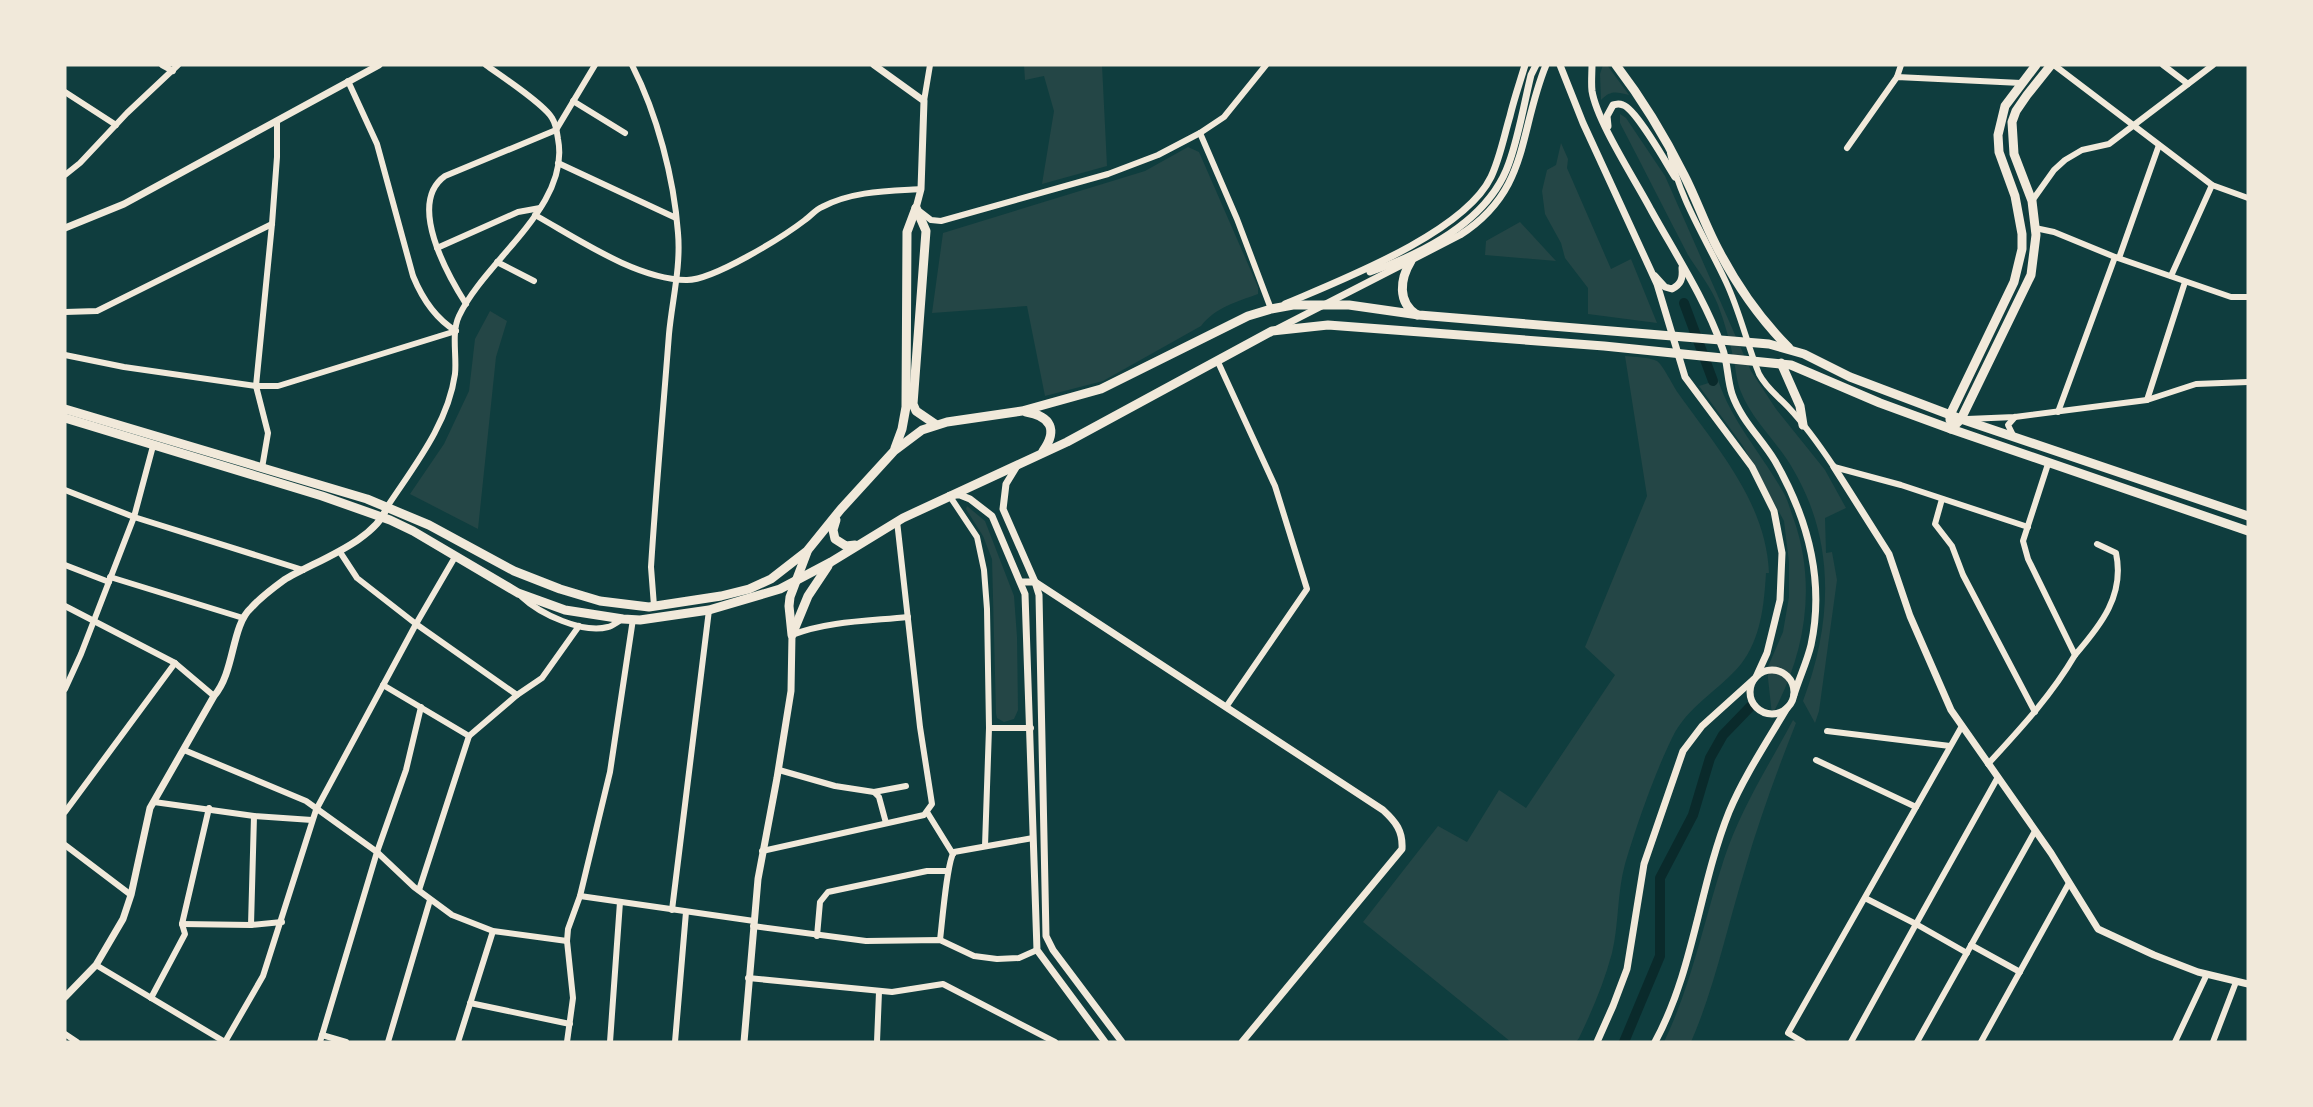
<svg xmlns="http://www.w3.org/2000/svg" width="2313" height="1107" font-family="Cabin,sans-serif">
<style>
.green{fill:#244646}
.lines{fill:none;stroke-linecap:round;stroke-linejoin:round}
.canal{stroke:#0a2a2b;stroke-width:10}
.minor{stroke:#f1e9da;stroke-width:6}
.tertiary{stroke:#f1e9da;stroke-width:7}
.primary{stroke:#f1e9da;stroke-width:9}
</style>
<rect width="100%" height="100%" fill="#0f3d3e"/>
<g class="green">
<path d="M1024 65H1102L1107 166 1042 184 1054 111 1044 76 1025 80Z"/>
<path d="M1603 65H1607L1629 95C1616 92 1611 90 1601 100L1600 74Z"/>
<path d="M1620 114 1626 118 1665 176 1751 371 1776 409 1825 470 1846 508 1825 518 1826 553 1832 552 1837 580 1819 711 1815 723 1803 701C1834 619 1836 533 1786 458 1771 436 1751 417 1741 392 1737 383 1736 371 1734 361 1730 342 1725 323 1718 305 1711 287 1698 271 1688 255 1665 211 1643 167 1620 123Z"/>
<path d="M1561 143 1568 159 1567 168 1611 269 1631 259 1657 323 1588 314V288L1565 258 1561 243 1545 214 1542 191 1547 170 1556 165Z"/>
<path d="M1188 147 1199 152 1258 287V294C1236 302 1216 307 1201 326L1103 381 1045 396 1027 306 932 313 943 233 1145 171Z"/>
<path d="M1520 222 1556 261 1485 255 1486 241Z"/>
<path d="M490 311 507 321 496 357 478 529 410 494 444 444 469 391 475 339Z"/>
<path d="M1625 356C1635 357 1649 357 1657 361 1663 365 1673 386 1678 393 1717 448 1766 502 1769 573H1766C1764 605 1761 638 1741 664 1719 691 1688 705 1672 738 1654 775 1637 824 1625 864 1617 893 1619 924 1612 953 1604 983 1592 1011 1579 1038L1576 1042H1511L1363 922 1438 826 1467 842 1499 790 1526 808 1615 675 1585 647 1647 496Z"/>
<path d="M1718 380C1732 422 1761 453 1782 490 1788 499 1790 510 1794 520 1817 586 1805 655 1772 715L1767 669 1783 632 1789 597V562L1784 521 1743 446 1699 386Z"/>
<path d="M967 506 985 521 1014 596 1017 637 1018 710 1014 719 1004 722 997 718 996 713 992 559 983 536 966 509Z"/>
<path d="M1793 720 1796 723C1777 771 1759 820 1745 869 1727 927 1715 987 1691 1042H1664C1692 984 1704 920 1724 859 1740 810 1769 765 1793 720Z"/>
</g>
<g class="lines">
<g class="canal">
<path d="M1684 303 1713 381"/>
<path d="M1624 1042 1660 956V878L1693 815 1710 758 1723 735 1751 706"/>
</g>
<g class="minor">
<path d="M162 65 173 71"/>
<path d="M632 65C657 114 674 178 678 233 681 267 672 301 669 334 663 412 656 489 651 567L654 606"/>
<path d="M2054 65 2212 185 2248 198"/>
<path d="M2163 65 2188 84"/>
<path d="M1897 77 1901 65"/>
<path d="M348 81 377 144 413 276C422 298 436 319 456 331"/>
<path d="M65 92 116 125"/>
<path d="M573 101 625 133"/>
<path d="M924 101 930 65"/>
<path d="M1200 133 1237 219 1271 309"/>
<path d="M1847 148 1897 77 2021 83"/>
<path d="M1670 153C1680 200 1706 239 1726 282 1740 312 1747 344 1759 374 1767 389 1778 396 1789 408 1806 426 1820 446 1834 467L1901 485 2028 527"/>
<path d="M558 163 676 218"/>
<path d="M65 175 80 163 127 113 178 65"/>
<path d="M2032 201 2054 170 2065 160 2082 150 2109 144 2213 65"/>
<path d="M918 210 931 220 941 221 1108 174 1158 155 1200 133 1224 117 1266 65"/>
<path d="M535 215C578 239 636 279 686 280 712 281 783 237 805 220 811 216 815 210 822 207 852 191 888 191 921 189"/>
<path d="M2035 228 2054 232 2115 257 2231 297H2248"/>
<path d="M437 248 518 212 540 208"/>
<path d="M2119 258 2159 145"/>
<path d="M497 262 534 281"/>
<path d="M2171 276 2212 185"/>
<path d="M466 304C447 274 407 203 445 176L556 130 595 65"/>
<path d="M65 312 97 311 272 224"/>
<path d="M65 355 124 367 256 386H278L456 331"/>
<path d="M1218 362 1275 486 1307 589 1226 707"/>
<path d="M2147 400 2185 282"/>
<path d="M2058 412 2115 257"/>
<path d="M1967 419 2015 417 2147 400 2196 384 2248 382"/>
<path d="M2013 435 2008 425 2015 417"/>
<path d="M2048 464 2023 541 2028 559 2075 655C2101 625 2125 595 2116 553L2097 544"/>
<path d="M262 468 268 433 256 386 272 224 277 157V121"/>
<path d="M65 490 134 517 153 446"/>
<path d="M949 495 977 537 984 570 987 609 989 728 985 846"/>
<path d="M1942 499 1935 524 1952 546 1963 575 2035 712"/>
<path d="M387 507C414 466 448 424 455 374 457 356 451 333 459 316 485 260 571 206 558 139 557 132 556 124 552 118 544 104 501 76 486 65"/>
<path d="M340 552 357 578 416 624 517 695"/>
<path d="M65 565 109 582"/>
<path d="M110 577 243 618"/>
<path d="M522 597C540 614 583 634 608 627 613 626 618 621 623 619"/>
<path d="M65 606 175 663 214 696"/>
<path d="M792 635C828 621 870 621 908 617"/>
<path d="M383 685 469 736 517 695 542 678 579 626"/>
<path d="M65 689 81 654 134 517 303 570"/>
<path d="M989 728H1031"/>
<path d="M1827 731 1950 746"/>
<path d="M184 750 306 801 377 852 414 887 452 915 493 931 567 941"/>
<path d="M1816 760 1916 807"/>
<path d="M1988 764C2020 729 2051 696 2075 655"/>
<path d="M779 770 835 786 874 792 879 797 886 823"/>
<path d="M874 792 906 786"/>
<path d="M154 802 254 816 312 820"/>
<path d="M65 812 175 663"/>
<path d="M927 812 953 854"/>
<path d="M65 845 131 895"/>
<path d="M762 851 924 815 932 804 920 727 897 521"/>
<path d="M419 890 469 736"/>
<path d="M580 896 754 921"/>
<path d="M1865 898 1916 924 1998 777"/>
<path d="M672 910 709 610"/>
<path d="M182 924 251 925 282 922"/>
<path d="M251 925 254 816"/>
<path d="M753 926 866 941 940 940 974 956 997 959 1019 958 1037 950"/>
<path d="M817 936 820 902 828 892 927 871H948"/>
<path d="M940 940C942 924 947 861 954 852L1033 838"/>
<path d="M1971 945 2020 972"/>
<path d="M96 965 225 1042"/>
<path d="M748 978 892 992 943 984 1055 1042"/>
<path d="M151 998 185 934 182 924 209 808"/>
<path d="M470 1003 570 1024"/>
<path d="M65 1034 77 1042"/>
<path d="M322 1035 346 1042"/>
<path d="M225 1042 263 976 316 810 416 624 455 557"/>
<path d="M320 1042 377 852 406 770 421 707"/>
<path d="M388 1042 430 900"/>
<path d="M458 1042 493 931"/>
<path d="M567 1042 573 998 567 941 568 929 580 896 610 772 633 619"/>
<path d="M610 1042 620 902"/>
<path d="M675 1042 686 912"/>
<path d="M877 1042 879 992"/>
<path d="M1803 1042 1788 1033 1962 726"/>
<path d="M1851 1042 1916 924 1967 953"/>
<path d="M1917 1042 2035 831"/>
<path d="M1981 1042 2069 883"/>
<path d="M2175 1042 2207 974"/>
<path d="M2213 1042 2236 982"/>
</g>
<g class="tertiary">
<path d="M874 65 924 101 921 189 916 208"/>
<path d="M1560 65 1583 123 1657 284 1685 377 1752 467 1774 511 1782 553 1780 600 1767 653 1757 675"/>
<path d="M1592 65C1592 73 1591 83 1592 91 1597 122 1636 181 1651 210 1676 255 1705 299 1722 347 1728 362 1727 379 1732 394 1741 420 1761 438 1775 461 1807 517 1825 580 1811 645 1807 662 1799 678 1794 695"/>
<path d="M1608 126 1607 116 1613 105C1618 104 1618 103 1623 105 1636 109 1666 163 1675 177"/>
<path d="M65 228 124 204 379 65"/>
<path d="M1370 272C1424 253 1489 221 1509 163 1519 135 1524 104 1531 75L1536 65"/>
<path d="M1655 276 1665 287 1672 289C1681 284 1683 279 1682 268"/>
<path d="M1285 304C1341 280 1464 233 1491 177 1500 158 1504 136 1510 116 1514 99 1520 82 1525 65"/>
<path d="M1275 330 1460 235C1530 190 1518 133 1546 65"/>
<path d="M1017 466 1006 484 1003 509 1035 582 1039 595 1046 936 1053 950 1122 1042"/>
<path d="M1834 467 1889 554 1910 616 1951 710 2051 853 2098 929 2154 955 2198 972 2248 984"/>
<path d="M953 495H960L970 499 992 516 1025 594 1037 950 1105 1042"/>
<path d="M1021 582H1035L1383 810C1396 822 1403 831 1402 849L1242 1042"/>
<circle cx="1772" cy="692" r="22"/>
<path d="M65 997 96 965 123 919 131 895 150 808 214 696C235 672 231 626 251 608 260 598 273 588 284 580 313 562 376 541 387 507"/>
<path d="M744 1042 758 879 777 778 791 691 792 635"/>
<path d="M1597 1042 1613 1006 1627 969 1644 864 1683 751 1702 726 1753 680"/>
<path d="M1655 1042C1694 970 1699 887 1729 812 1743 778 1768 740 1787 708"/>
</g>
<g class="primary">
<path d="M1616 65C1642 99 1665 137 1684 175 1697 200 1706 228 1720 253 1738 287 1762 321 1789 348"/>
<path d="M916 208 926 231 913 404 916 411 935 424"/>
<path d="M1411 261C1400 279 1397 302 1417 315"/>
<path d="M1781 363 1800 406 1803 425"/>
<path d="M65 409 367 499 429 525 514 571 560 589 600 601 649 607 721 596 749 589 771 579 807 551 841 509 894 451 922 430 947 422 1022 411 1101 389 1248 316 1271 309 1293 305H1349L1419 315 1769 344 1804 354 1850 377 1961 419 2248 516"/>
<path d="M1026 412C1051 416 1058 430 1043 451"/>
<path d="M65 418 322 496 390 520 413 531 518 593 565 610 623 619 640 620 709 610 780 589 831 562 903 518 1067 442 1272 331 1328 325 1604 346 1791 365 1880 403 1951 429 2248 531"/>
<path d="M1950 420V415L2014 282 2022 249V234L2015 196 1999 152 1998 135 2005 106 2036 65"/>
<path d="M1951 429 1961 419 2031 275 2036 235 2032 201 2014 154 2012 122 2016 111 2027 95 2051 65"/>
<path d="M895 448 902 429 906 407 907 232 916 208"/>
<path d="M836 520 833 530 835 539 846 546 855 545"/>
<path d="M794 630 808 596 828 566"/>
<path d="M792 635 789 606 790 597 807 552"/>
</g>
</g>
<rect width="2313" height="1107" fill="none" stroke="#f1e9da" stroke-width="133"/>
</svg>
